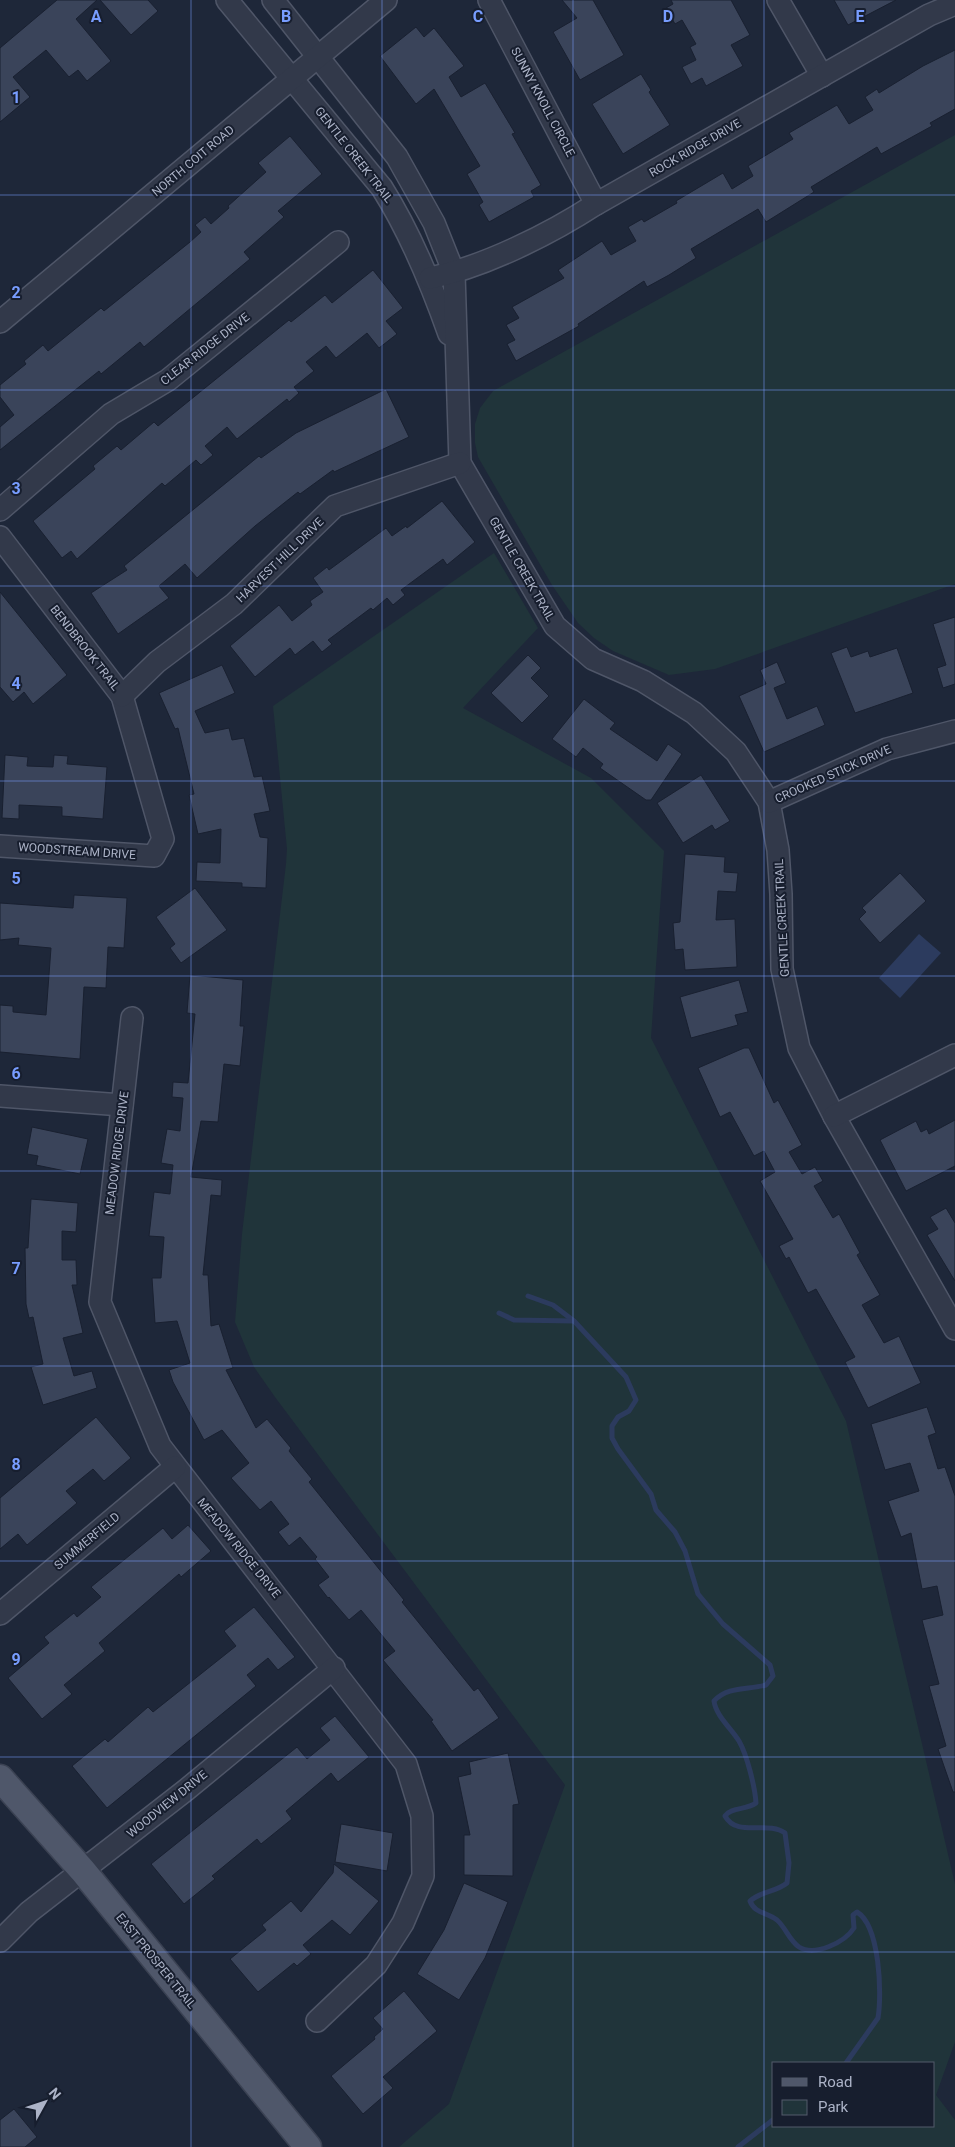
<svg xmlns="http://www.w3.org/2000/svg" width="955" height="2147" font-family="Roboto,sans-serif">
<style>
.green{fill:#20343a;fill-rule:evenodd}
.water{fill:#2c3b5e}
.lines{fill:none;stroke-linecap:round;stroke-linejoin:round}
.stream{stroke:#2c3b5e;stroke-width:5}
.building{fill:#3a445a;stroke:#192030}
.minor-casing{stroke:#4f5668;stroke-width:24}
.major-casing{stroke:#3b4253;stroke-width:29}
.minor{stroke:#32394a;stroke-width:21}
.major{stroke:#4f576a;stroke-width:26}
.grid{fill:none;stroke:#789dff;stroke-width:1;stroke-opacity:0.55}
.labels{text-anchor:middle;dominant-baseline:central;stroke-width:4;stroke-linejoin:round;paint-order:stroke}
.street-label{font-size:12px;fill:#acb3c7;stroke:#171e2e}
.grid-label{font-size:16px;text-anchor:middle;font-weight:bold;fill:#789dff;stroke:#171e2e;stroke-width:4;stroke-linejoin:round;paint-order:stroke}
</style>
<rect width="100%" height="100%" fill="#1e2739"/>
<g class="green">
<path d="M955 135V584L715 669 669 675 613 651 594 638 578 623 552 585 478 457 475 443V424L480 408 493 391Z"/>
<path d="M494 553 538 628 463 708 591 778 664 851 651 1038 846 1421 955 1884V2042L936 2095 955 2120V2147H399L449 2104 565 1785 275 1397 254 1367 235 1322 242 1234 286 864 287 849 273 706ZM774 2063H934V2126H774Z"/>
</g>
<path class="water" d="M919 934 941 953 900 998 879 978Z"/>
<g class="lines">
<g class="stream">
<path d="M528 1296 553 1305 574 1321 626 1377 636 1400 629 1411 618 1417 612 1426V1438L618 1449 651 1494 656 1510 675 1532 685 1551 698 1594 723 1624 770 1665 773 1676 766 1685C748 1690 728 1686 714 1701 716 1716 731 1728 739 1741 747 1755 755 1787 756 1803 747 1810 731 1807 725 1816 737 1838 768 1820 785 1833L789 1863 787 1883C776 1892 761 1891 750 1901 755 1914 767 1912 777 1920 786 1928 789 1940 799 1947 815 1957 845 1942 854 1928L853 1915 857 1912C880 1926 882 1994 878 2018L846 2063"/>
<path d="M499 1313 514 1320 574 1321"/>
<path d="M738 2147 774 2119"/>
</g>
</g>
<g class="building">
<path d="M57 0H97L76 19 111 61 87 81 78 70 69 77 46 50 13 77 30 97 0 122V48Z"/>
<path d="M100 0H148L158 11 131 35Z"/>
<path d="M562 0H593L624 55 580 80 553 32 577 18Z"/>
<path d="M671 0H731L750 35 731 45 743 66 706 86 702 78 691 84 682 67 696 60 690 47 696 44 682 20 675 24 666 8 673 4Z"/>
<path d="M834 0H896L848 25Z"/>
<path d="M416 27 424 37 434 28 464 66 449 77 461 97 485 83 515 133 512 134 541 185 531 191 534 197 489 222 479 205 483 202 467 174 480 166 434 89 416 104 380 56Z"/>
<path d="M955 50V109L930 123 932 126 881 154 877 147 811 187 814 192 766 222 758 209 691 249 696 258 669 275 647 287 644 281 578 324 579 326 516 361 507 344 515 340 506 325 519 318 512 307 564 278 558 270 602 241 611 255 636 241 628 227 642 219 644 222 677 203 676 201 723 173 732 189 753 176 748 166 793 139 789 133 837 105 849 124 873 110 865 97 877 89 879 93 923 66Z"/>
<path d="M641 74 651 90 649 92 670 125 623 154 592 104Z"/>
<path d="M290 136 322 174 278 211 284 217 244 252 250 259 144 347 140 342 101 374 99 371 0 450V427L14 415 0 397V385L26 364 24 361 43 345 48 351 101 308 104 311 190 242 201 232 195 225 205 217 211 224 229 208 228 206 266 172 258 163Z"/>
<path d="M373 270 403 308 386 321 397 334 379 348 367 333 336 358 326 346 306 362 314 371 294 387 299 393 289 402 287 399 237 439 227 427 205 446 213 455 201 465 196 460 165 486 162 483 77 559 71 551 62 558 33 521 95 469 93 466 117 446 121 450 154 422 158 426 289 320 291 322 325 295 332 303Z"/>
<path d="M386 389 409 437 334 472 333 470 300 494 298 492 255 526 197 578 185 564 159 586 169 598 118 634 91 593 127 570 124 566 259 456 261 458 296 433Z"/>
<path d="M442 501 475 542 447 565 443 559 401 590 405 595 393 605 387 598 373 610 371 608 328 640 332 644 322 652 313 641 295 655 290 648 255 677 230 646 279 605 292 621 312 605 310 601 323 592 313 578 327 567 329 570 386 528 392 536 406 526 407 528Z"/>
<path d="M0 592 67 675 33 704 24 692 13 702 0 687Z"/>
<path d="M955 617V684L943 688 937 668 946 665 933 624Z"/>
<path d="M847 647 851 657 868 651 870 657 897 648 913 693 855 713 831 653Z"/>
<path d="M528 655 541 668 531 678 549 696 522 723 491 693Z"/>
<path d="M777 662 786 683 774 688 787 719 817 706 825 725 764 752 739 696 766 684 760 670Z"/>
<path d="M222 665 235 693 195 711 205 733 229 728 232 740 244 738 254 777 262 776 270 811 254 814 260 837 268 838 266 888 242 887V883L196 881 197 862 220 863 221 829 198 834 189 795 194 794 178 728 175 729 159 693Z"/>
<path d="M584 699 615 723 610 729 657 761 668 744 682 754 651 800H646L600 768 603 764 583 748 576 757 552 739Z"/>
<path d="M5 755 28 757 27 766 53 767 54 755 68 756 67 764 107 767 103 819 62 816V807L19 805V819L2 818Z"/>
<path d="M701 775 730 821 715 830 712 825 683 843 657 803Z"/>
<path d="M685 854 725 857 724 872 738 873 736 892 718 891 716 920 735 919 737 967 685 970 683 949 675 950 673 923 680 922Z"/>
<path d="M900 873 926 901 880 943 859 919 866 912 862 908Z"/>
<path d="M195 888 227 930 181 963 170 948 175 944 156 917Z"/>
<path d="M74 895 127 898 124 948 108 947 106 988 84 987 80 1059 0 1052V1005L13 1006V1012L46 1015 51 948 18 945 19 938 0 940V903L73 908Z"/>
<path d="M190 975 243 980 240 1026H244L240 1066 224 1064 218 1122 201 1121 191 1177 222 1180 221 1196 211 1195 203 1275H208L211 1326 219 1324 233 1368 226 1370 256 1428 267 1419 291 1448 289 1451 312 1479 309 1482 404 1600 402 1602 474 1691 478 1688 499 1718 452 1751 431 1721 433 1720 383 1660 395 1651 361 1610 349 1620 329 1597 328 1598 318 1585 329 1577 315 1559 317 1557 300 1537 289 1546 278 1532 289 1524 271 1501 260 1510 231 1478 249 1463 222 1430 204 1440 173 1382 169 1370 190 1363 177 1321 155 1323 152 1278H161L164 1237 149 1236 154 1192 170 1194 173 1165 161 1163 167 1129 180 1131 183 1098 172 1097 173 1082 188 1083 195 1014 187 1013Z"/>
<path d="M739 980 748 1012 735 1015 738 1025 691 1038 680 997Z"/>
<path d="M744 1048H749L774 1103 778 1100 802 1145 789 1152 802 1174 815 1167 823 1181 814 1186 833 1218 839 1214 860 1253 857 1255 880 1295 862 1305 884 1343 899 1336 921 1383 868 1408 845 1362 855 1357 816 1289 808 1293 789 1257 786 1259 779 1246 793 1239 760 1181 775 1172 764 1151 754 1156 730 1112 720 1117 698 1068Z"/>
<path d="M955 1120V1166L906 1191 880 1140 916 1121 921 1132 927 1129 929 1134Z"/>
<path d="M32 1127 88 1139 80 1174 36 1165 38 1156 27 1154Z"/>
<path d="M31 1199 78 1203 76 1232 62 1231V1260H76L77 1285H72L83 1333 63 1338 74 1376 92 1371 97 1388 43 1405 31 1367 43 1364 33 1317 29 1318 26 1304 25 1248H28Z"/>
<path d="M946 1208 955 1223V1281L927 1235 938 1229 930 1217Z"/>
<path d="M927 1407 936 1433 928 1436 938 1469 945 1467 955 1496V1792H953L938 1749 946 1746 929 1686 939 1684 922 1620 943 1615 937 1586 922 1589 911 1533 901 1537 888 1501 919 1491 910 1463 885 1470 871 1424Z"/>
<path d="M96 1417 131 1458 104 1481 93 1469 66 1491 77 1503 27 1545 18 1534 0 1549V1498Z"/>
<path d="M188 1525 211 1551 181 1577 179 1574 99 1643 105 1651 64 1685 72 1694 42 1719 8 1678 49 1643 44 1637 74 1613 77 1617 101 1597 91 1587 163 1528 172 1539Z"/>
<path d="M254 1607 295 1657 278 1670 268 1658 247 1675 256 1686 107 1808 72 1766 105 1739 108 1742 148 1707 153 1712 236 1646 224 1631Z"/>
<path d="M335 1716 369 1757 338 1782 331 1773 286 1811 292 1819 261 1844 257 1839 212 1876 215 1879 184 1904 151 1864 297 1747 307 1759 330 1740 320 1728Z"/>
<path d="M508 1753 519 1804 513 1805V1876L464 1875V1835H470L458 1777 471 1774 469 1762Z"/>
<path d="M341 1824 393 1833 387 1871 335 1862Z"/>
<path d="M334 1864 379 1901 350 1935 332 1920 303 1945 311 1954 297 1966 294 1963 258 1992 230 1959 266 1930 262 1925 291 1901 301 1912 333 1873Z"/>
<path d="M464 1883 508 1902 485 1958 459 2000 417 1974 444 1930Z"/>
<path d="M404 1991 437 2031 383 2077 393 2088 363 2114 331 2076 375 2039 374 2037 383 2029 373 2018Z"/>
<path d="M14 2109 37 2137 25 2147H0V2120Z"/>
</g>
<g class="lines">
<g class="minor-casing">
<g id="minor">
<path d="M227 0 382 188C411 234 431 283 449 334"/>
<path d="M273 0 397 157 434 223 454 273 460 463 555 626 593 659 643 681 694 713 736 752 769 802 778 850 781 894 782 969 799 1048 834 1116 955 1329"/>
<path d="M489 0 596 204"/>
<path d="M778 0 822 76"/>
<path d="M430 278C484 267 550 234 596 204L929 15 955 4"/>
<path d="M0 322 386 0"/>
<path d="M0 510 111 414 168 380 338 242"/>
<path d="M0 537 122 696 163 839 154 856 0 846"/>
<path d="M122 696 157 662 234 604 335 506 460 463"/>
<path d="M769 802 887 749 955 731"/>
<path d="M132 1018 100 1302 160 1446 406 1764 422 1816 423 1876 403 1923 376 1965 317 2021"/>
<path d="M0 1096 122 1105"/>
<path d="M834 1116 955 1055"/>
<path d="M0 1614 175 1467"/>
<path d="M0 1941 29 1912 186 1790 334 1668"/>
</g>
</g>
<g class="major-casing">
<path id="major" d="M0 1778 83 1871 308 2147"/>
</g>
<use href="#minor" class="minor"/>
<use href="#major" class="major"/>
</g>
<path class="grid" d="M191 0V2147M382 0V2147M573 0V2147M764 0V2147M0 195H955M0 390H955M0 586H955M0 781H955M0 976H955M0 1171H955M0 1366H955M0 1561H955M0 1757H955M0 1952H955"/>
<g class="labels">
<g class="street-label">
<text transform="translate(543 102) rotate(62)">SUNNY KNOLL CIRCLE</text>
<text transform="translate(695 148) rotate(-30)">ROCK RIDGE DRIVE</text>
<text transform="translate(354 155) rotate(52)">GENTLE CREEK TRAIL</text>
<text transform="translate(193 161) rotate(-40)">NORTH COIT ROAD</text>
<text transform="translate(205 349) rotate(-38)">CLEAR RIDGE DRIVE</text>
<text transform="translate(280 560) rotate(-44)">HARVEST HILL DRIVE</text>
<text transform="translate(522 569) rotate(60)">GENTLE CREEK TRAIL</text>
<text transform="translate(85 648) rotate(52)">BENDBROOK TRAIL</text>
<text transform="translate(833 774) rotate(-24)">CROOKED STICK DRIVE</text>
<text transform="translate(77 851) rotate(4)">WOODSTREAM DRIVE</text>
<text transform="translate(782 918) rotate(-93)">GENTLE CREEK TRAIL</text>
<text transform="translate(117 1153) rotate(-83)">MEADOW RIDGE DRIVE</text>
<text transform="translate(87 1541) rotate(-40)">SUMMERFIELD</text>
<text transform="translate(239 1548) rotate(51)">MEADOW RIDGE DRIVE</text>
<text transform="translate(167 1804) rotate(-39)">WOODVIEW DRIVE</text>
<text transform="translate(156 1961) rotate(51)">EAST PROSPER TRAIL</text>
</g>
</g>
<g class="grid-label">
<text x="96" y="22">A</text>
<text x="286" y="22">B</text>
<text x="478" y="22">C</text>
<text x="668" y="22">D</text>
<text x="860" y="22">E</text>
<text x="16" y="103">1</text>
<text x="16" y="298">2</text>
<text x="16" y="494">3</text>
<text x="16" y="689">4</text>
<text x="16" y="884">5</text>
<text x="16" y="1079">6</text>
<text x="16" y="1274">7</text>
<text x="16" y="1470">8</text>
<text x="16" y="1665">9</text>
</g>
<rect x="772" y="2062" width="162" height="65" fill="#171e2e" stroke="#535a6b"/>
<rect x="782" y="2078" width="25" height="8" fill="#4f576a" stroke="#535a6b"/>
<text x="818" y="2087" font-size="15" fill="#acb3c7">Road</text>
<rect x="782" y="2100" width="25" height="15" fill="#20343a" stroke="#535a6b"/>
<text x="818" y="2112" font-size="15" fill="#acb3c7">Park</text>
<g transform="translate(45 2102) rotate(50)" stroke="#171e2e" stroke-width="4" paint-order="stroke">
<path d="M0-4L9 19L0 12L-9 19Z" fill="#acb3c7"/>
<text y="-8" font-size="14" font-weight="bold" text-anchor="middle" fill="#acb3c7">N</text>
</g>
</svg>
